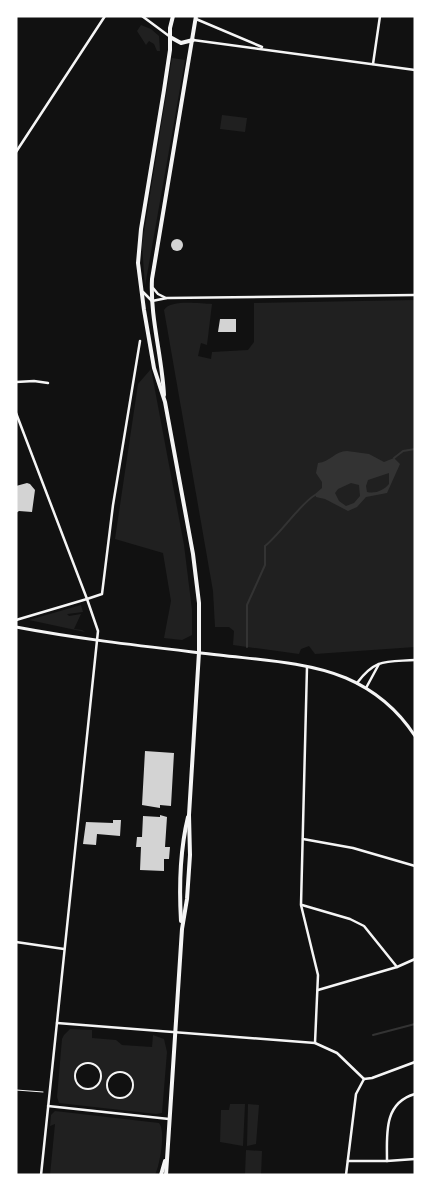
<svg xmlns="http://www.w3.org/2000/svg" width="431" height="1191" font-family="Rubik,sans-serif">
<style>
.green{fill:#202020;fill-rule:evenodd}
.water{fill:#333;fill-rule:evenodd}
.lines{fill:none;stroke-linecap:round;stroke-linejoin:round}
.stream{stroke:#333;stroke-width:2}
.building{fill:#d3d3d3}
.path{stroke:#f5f5f5;stroke-width:1}
.pedestrian{stroke:#f5f5f5;stroke-width:2}
.minor{stroke:#f5f5f5;stroke-width:2.5}
.tertiary{stroke:#f5f5f5;stroke-width:3}
.secondary{stroke:#f5f5f5;stroke-width:4}
</style>
<rect width="100%" height="100%" fill="#111"/>
<g class="green">
<path d="M141 25 151 29 159 36 160 51H157L154 44 149 41 146 45 137 31Z"/>
<path d="M172 58 185 60 145 286 142 245Z"/>
<path d="M222 115 247 118 245 132 220 129Z"/>
<path d="M415 300V647L315 654 309 646 301 649 299 654 233 645 234 631 229 627H215L213 591 164 310C171 299 200 304 212 304L207 345 201 343 198 356 211 359 212 352 248 350 254 342V303Z"/>
<path d="M151 369 184 545 192 610V635L182 640 164 638 171 601 163 553 115 539 138 384Z"/>
<path d="M81 605 83 612 67 614 69 616 81 614 74 629 82 630 85 632 29 620Z"/>
<path d="M70 1029 92 1030V1038L116 1040 122 1045 152 1047 153 1035 164 1039 167 1052 162 1113 156 1114 59 1103 57 1097 62 1039 64 1035ZM88 1063 97 1066 101 1075 97 1084 88 1088 78 1084 75 1075 79 1066ZM120 1072 130 1075 134 1086 130 1095 120 1098 110 1094 107 1084 111 1076Z"/>
<path d="M230 1104H245L243 1146 220 1142 221 1110H229Z"/>
<path d="M248 1104 259 1105 256 1144 247 1146Z"/>
<path d="M55 1111 159 1123C166 1131 160 1165 155 1175H50L55 1124 50 1126 51 1115Z"/>
<path d="M246 1150 262 1151 261 1175H245Z"/>
</g>
<path class="water" d="M347 451 369 454 384 462 394 458 400 464 387 493 366 497 357 507 348 511 325 499 316 497 315 494 322 488V482L316 473 318 463C330 462 335 451 347 451ZM389 473V484C384 490 376 494 367 492L366 486 368 480ZM351 483 359 485 360 496 354 503 346 506 339 501 335 493 338 489Z"/>
<g class="lines">
<g class="stream">
<path d="M394 458 403 451 415 449"/>
<path d="M247 647V605L265 565V546C281 533 300 504 315 495"/>
<path d="M373 1035 415 1024"/>
</g>
</g>
<g class="building">
<circle cx="177" cy="245" r="6"/>
<path d="M220 319H236V332H218Z"/>
<path d="M27 483 30 484 35 490 32 512 19 511 16 513V486Z"/>
<path d="M145 751 174 753 171 806 160 805V808L142 805Z"/>
<path d="M160 815 167 817 165 847H170L169 859H164V871L140 870 141 847H136L137 837H142L143 816 160 817Z"/>
<path d="M113 820H121L120 836 97 834 96 845 83 844 86 822 113 823Z"/>
</g>
<g class="lines">
<path class="path" d="M16 1090 43 1092"/>
<g class="pedestrian">
<circle cx="88" cy="1076" r="13"/>
<circle cx="120" cy="1085" r="13"/>
</g>
<g class="minor">
<path d="M142 16 169 36"/>
<path d="M196 19 262 47"/>
<path d="M193 40 415 70"/>
<path d="M373 64 380 16"/>
<path d="M16 152 105 16"/>
<path d="M153 288 158 294 166 298"/>
<path d="M143 292 152 301 167 298 415 295"/>
<path d="M16 382 34 381 48 383"/>
<path d="M16 413 87 599 16 620"/>
<path d="M307 667 301 905 318 975 315 1043"/>
<path d="M357 683C376 658 386 662 415 660"/>
<path d="M366 688 379 664"/>
<path d="M303 839 353 848 415 866"/>
<path d="M302 905 350 919 364 926 397 967"/>
<path d="M16 942 64 949"/>
<path d="M318 990 397 967 415 959"/>
<path d="M57 1023 315 1043 337 1053 364 1079"/>
<path d="M364 1079 372 1078 415 1062"/>
<path d="M415 1094C383 1103 387 1135 387 1161L415 1159"/>
<path d="M48 1106 169 1119"/>
<path d="M348 1161H387"/>
<path d="M41 1175 98 631 87 599 102 594 113 505 140 341"/>
<path d="M346 1175 356 1094 364 1079"/>
</g>
<path class="tertiary" d="M16 627C84 640 151 647 219 655 261 660 307 662 346 678 374 690 398 710 415 736"/>
<g class="secondary">
<path d="M170 37 181 43 193 40"/>
<path d="M164 395C162 356 150 318 152 279L196 16"/>
<path d="M181 921C179 887 180 850 188 817"/>
<path d="M161 1175 165 1161"/>
<path d="M166 1175 182 929 187 899 190 855 189 815 199 652V603L193 554 165 402 154 368 144 310 138 263 141 229 164 90 170 50V28L173 16"/>
</g>
</g>
<rect width="431" height="1191" fill="none" stroke="#ffffff" stroke-width="35"/>
</svg>
